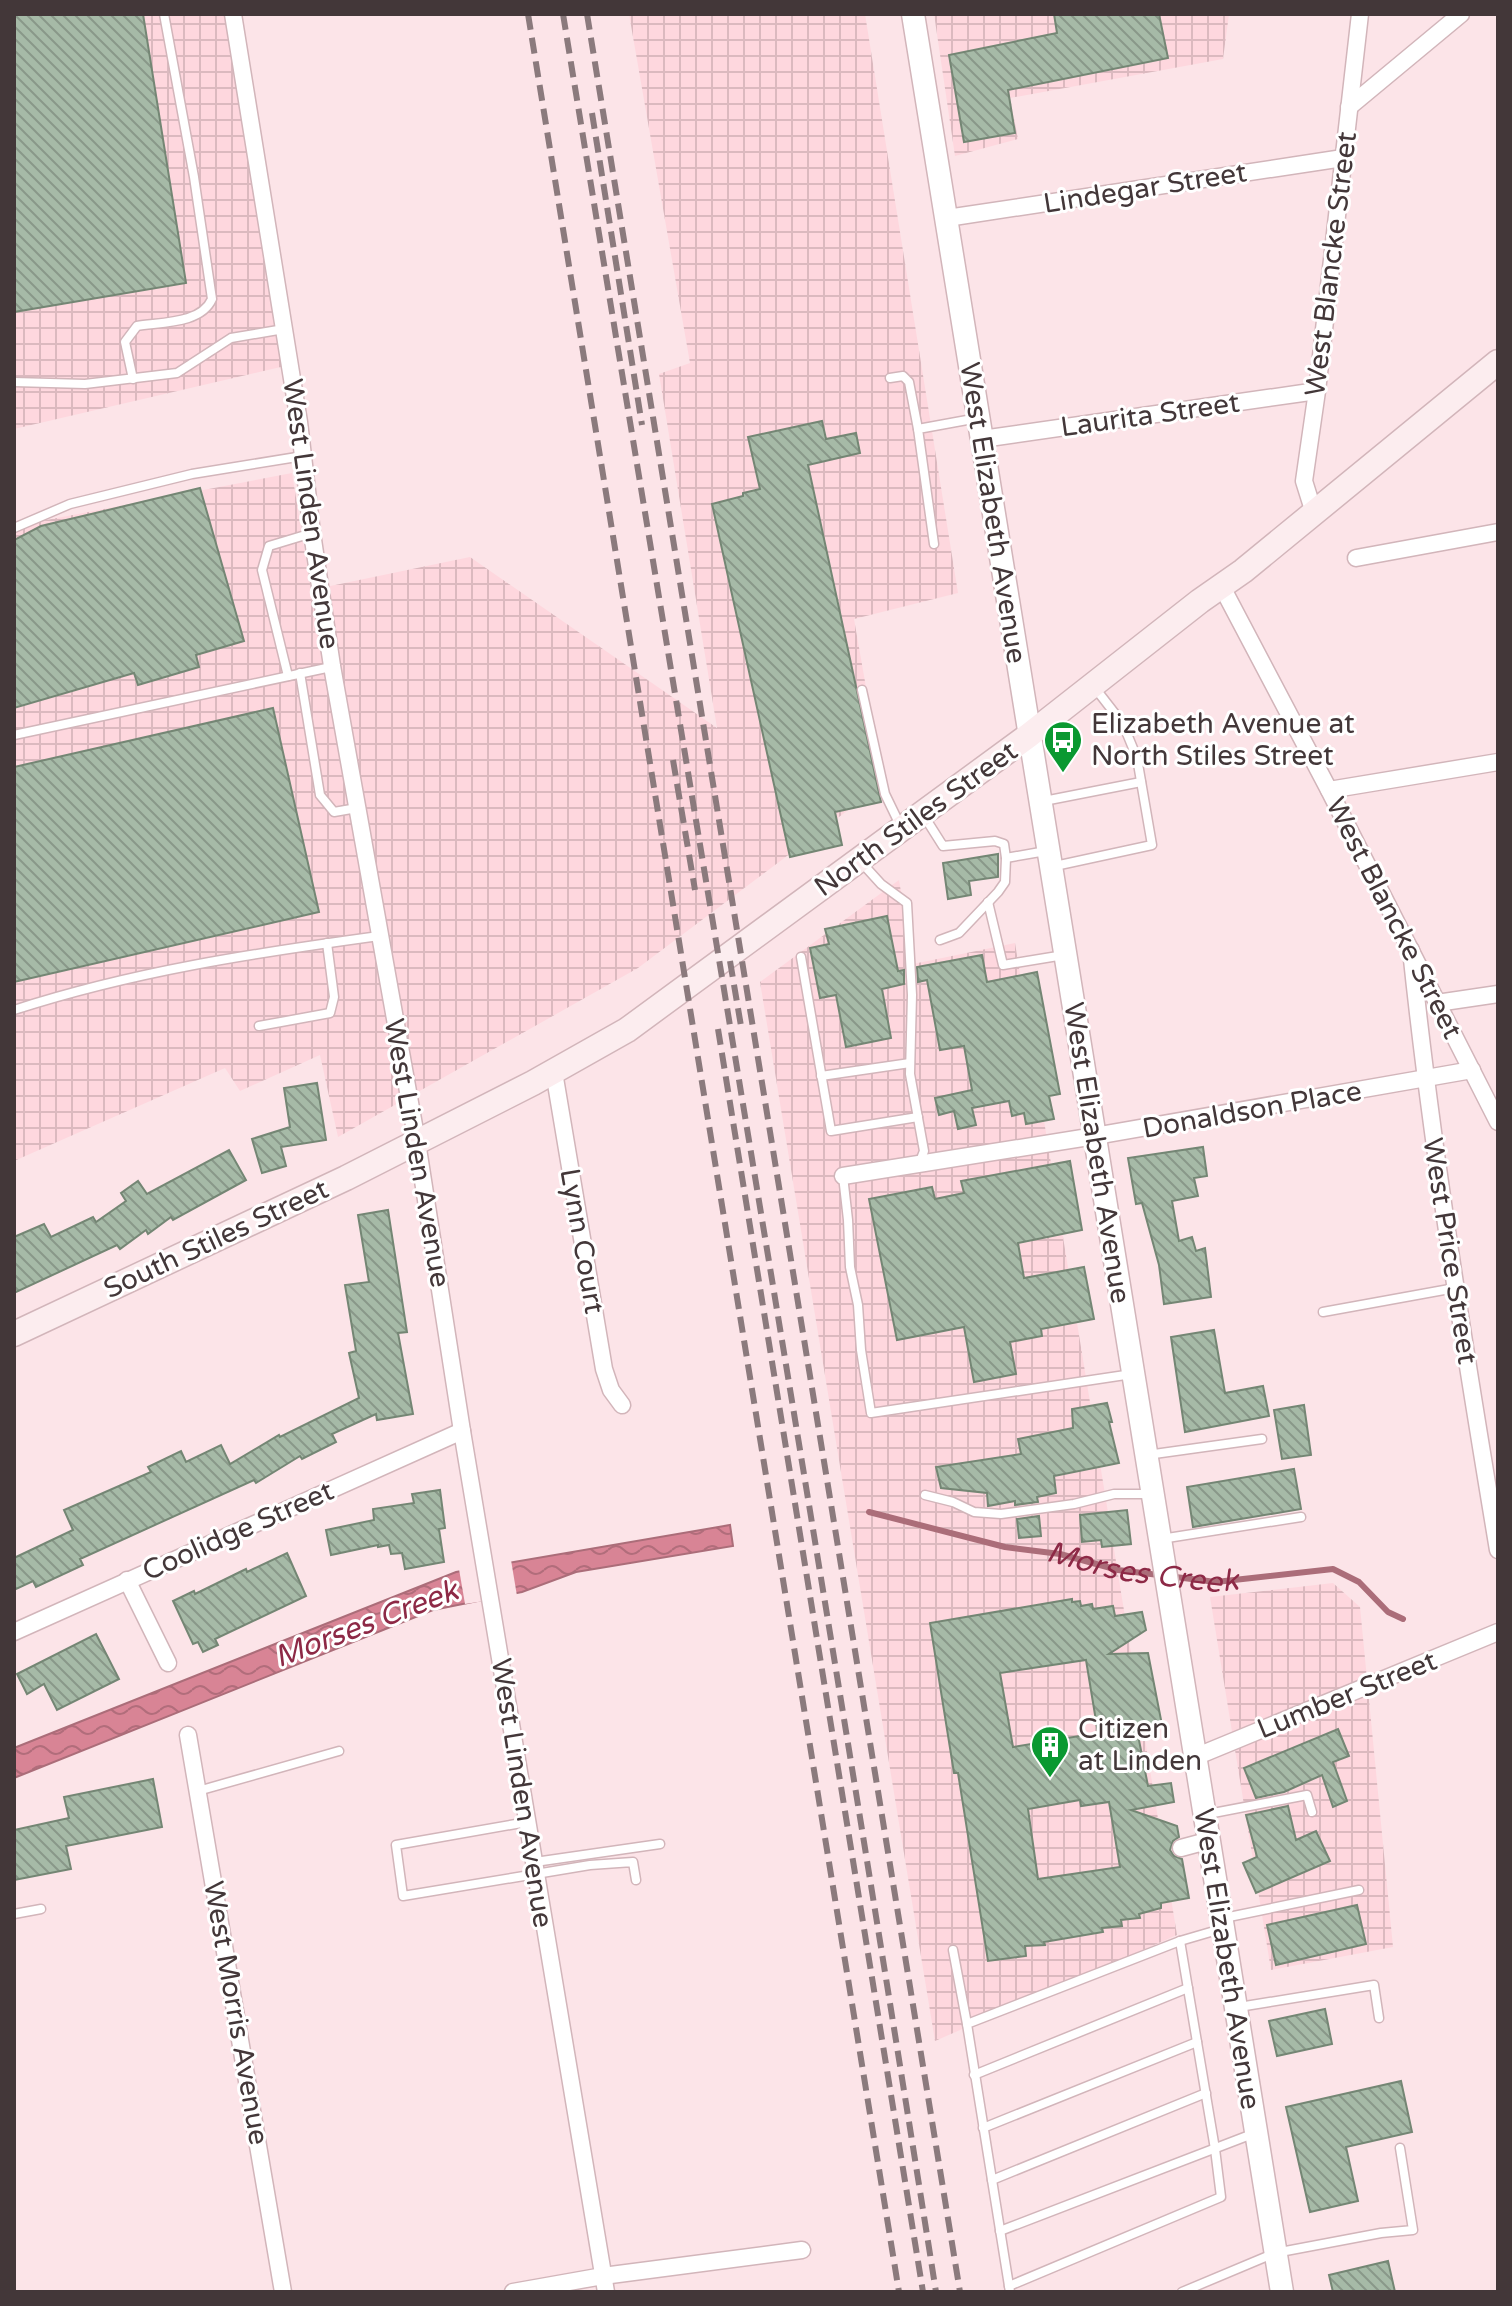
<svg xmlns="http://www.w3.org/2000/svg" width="1512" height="2306" font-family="'Varela Round',sans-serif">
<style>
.industrial{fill:url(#industrial-grid)}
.water{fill:url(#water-waves);stroke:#ab6d79;stroke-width:2}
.pier{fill:#fce4e8}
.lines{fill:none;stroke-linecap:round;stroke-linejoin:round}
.stream{stroke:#ab6d79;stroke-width:6}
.building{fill:url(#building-back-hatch);stroke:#748674;stroke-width:2;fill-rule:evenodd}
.service-casing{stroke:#d2b5ba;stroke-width:11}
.minor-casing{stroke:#d2b5ba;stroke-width:19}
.tertiary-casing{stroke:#d2b5ba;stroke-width:25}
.secondary-casing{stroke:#d2b5ba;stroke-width:27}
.service{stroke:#fff;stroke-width:8}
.minor{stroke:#fff;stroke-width:16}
.tertiary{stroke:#fff;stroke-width:22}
.secondary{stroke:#fcedef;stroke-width:24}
.rail{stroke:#8b7a7d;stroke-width:6;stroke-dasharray:16 8;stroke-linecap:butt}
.labels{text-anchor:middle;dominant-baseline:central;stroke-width:6;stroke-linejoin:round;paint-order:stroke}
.street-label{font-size:28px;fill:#433739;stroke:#fff}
.poi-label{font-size:28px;fill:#433739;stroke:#fff;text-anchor:start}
.water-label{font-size:30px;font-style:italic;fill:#8d2946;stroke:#fff}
</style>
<defs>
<pattern id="industrial-grid" width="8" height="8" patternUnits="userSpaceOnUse" patternTransform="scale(2)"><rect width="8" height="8" fill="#fed7de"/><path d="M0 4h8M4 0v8" fill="none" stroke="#dbb9bf"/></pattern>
<pattern id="water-waves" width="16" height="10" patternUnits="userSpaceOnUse" patternTransform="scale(2)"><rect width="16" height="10" fill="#d88495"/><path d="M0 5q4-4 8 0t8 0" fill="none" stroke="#b16d7b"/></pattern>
<pattern id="building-back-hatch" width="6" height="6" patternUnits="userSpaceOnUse" patternTransform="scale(2)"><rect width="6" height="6" fill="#a6baa7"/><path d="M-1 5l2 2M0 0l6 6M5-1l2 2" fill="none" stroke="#899889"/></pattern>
</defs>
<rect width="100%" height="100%" fill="#fce4e8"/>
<g class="industrial">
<path d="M14 14H229L285 366 14 429Z"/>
<path d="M629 14H865L958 593 854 619 883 784 638 968 338 1137 320 1055 240 1091 225 1068 14 1161V532L36 522 292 473 311 590 470 557 717 728 659 374 690 363Z"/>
<path d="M934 14H1229L1223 59 1010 98 1018 139 955 156Z"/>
<path d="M899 880 913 964 1015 943 1177 1935 935 2041 760 982Z"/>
<path d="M1333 1583 1360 1607 1393 1947 1271 1970 1210 1597Z"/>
</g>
<path class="water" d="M730 1525 733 1546 576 1572 522 1592 433 1610 14 1778V1748L456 1572Z"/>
<path class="pier" d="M511 1560 517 1596 465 1604 459 1569Z"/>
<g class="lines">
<path class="stream" id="s1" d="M869 1512 1005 1547 1060 1554 1118 1570 1216 1582 1333 1569 1359 1582 1388 1612 1403 1619"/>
</g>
<g class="building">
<path d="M14 14H143L186 283 14 312Z"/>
<path d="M1054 14H1159L1168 58 1008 90 1015 133 964 142 949 55 1057 33Z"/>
<path d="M822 421 826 439 856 433 860 453 808 465 881 802 835 812 842 845 790 857 712 504 743 496V493L760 489 748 437Z"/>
<path d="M200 488 244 641 196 655 199 667 138 685 134 673 14 708V540L41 526Z"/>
<path d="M273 708 319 912 14 982V767Z"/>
<path d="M998 854V877L969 881 971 895 948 899 943 863Z"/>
<path d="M887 916 898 971 904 970V984L882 989 891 1038 846 1047 836 995 820 998 810 948 829 944 825 929Z"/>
<path d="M982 955 987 982 1037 972 1060 1094 1049 1096 1054 1119 1026 1124 1024 1113 1012 1116 1009 1101 972 1108 976 1125 958 1129 954 1111 939 1115 935 1098 972 1090 964 1046 940 1050 927 980 918 982 917 967Z"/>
<path d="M317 1083 326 1140 281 1147 286 1166 262 1173 252 1139 290 1127 284 1088Z"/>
<path d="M1203 1147 1207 1176 1194 1178 1198 1196 1172 1201 1179 1241 1192 1237 1196 1251 1205 1248 1211 1297 1164 1304 1159 1265 1142 1203 1136 1204 1128 1158Z"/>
<path d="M229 1150 246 1180 173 1220 171 1217 148 1234 146 1230 120 1249 117 1245 14 1293V1237L44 1224 51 1237 93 1217 96 1222 126 1201 121 1193 138 1181 147 1194Z"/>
<path d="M1070 1161 1082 1230 1018 1243 1024 1278 1084 1267 1094 1319 1041 1329 1042 1336 1010 1342 1016 1374 974 1382 964 1327 897 1340 869 1199 932 1187 935 1199 964 1193 961 1181Z"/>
<path d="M388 1210 407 1332 398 1333 413 1414 377 1420 376 1414 332 1434 336 1442 302 1459 300 1456 256 1483 254 1480 80 1559 83 1565 36 1587 33 1581 14 1590V1558L73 1530 64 1510 151 1472 148 1467 181 1451 186 1462 221 1445 230 1464 279 1435 280 1437 359 1398 349 1353 356 1351 345 1285 369 1282 358 1215Z"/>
<path d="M1214 1330 1225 1393 1263 1386 1269 1416 1185 1432 1171 1337Z"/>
<path d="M1107 1403 1112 1422H1109L1119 1463 1054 1476 1056 1493 1037 1497 1038 1502 1015 1505V1501L988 1506 987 1493 941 1488 936 1467 1021 1454 1018 1439 1073 1428 1072 1409Z"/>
<path d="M1304 1405 1311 1455 1282 1459 1274 1410Z"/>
<path d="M1294 1469 1301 1509 1193 1527 1187 1487Z"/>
<path d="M440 1490 445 1528 439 1529 444 1562 405 1569 402 1553 391 1554 389 1545 378 1547V1545L331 1555 326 1530 374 1520 373 1509 414 1503 412 1494Z"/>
<path d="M1127 1510 1131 1544 1102 1547 1101 1540 1082 1542 1080 1515Z"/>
<path d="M1039 1516 1041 1536 1019 1538 1017 1519Z"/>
<path d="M287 1553 306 1596 215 1639 218 1645 203 1652 198 1642 193 1644 173 1601 194 1591 195 1594 246 1569 247 1572Z"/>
<path d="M1072 1599V1602L1080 1601 1081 1606 1092 1604 1093 1609 1113 1606 1115 1616 1142 1612 1146 1630 1109 1654 1148 1653 1162 1725 1137 1730 1148 1786 1171 1783 1174 1802 1131 1810 1177 1826 1179 1837 1173 1841 1170 1850 1174 1856 1182 1859 1189 1898 1161 1903V1908L1139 1914 1140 1918 1121 1920 1122 1926 1102 1928 1103 1932 1044 1942 1045 1945 1025 1946 1026 1956 988 1961 958 1773H954L930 1623ZM1086 1660 1098 1733 1013 1747 1000 1673ZM1080 1800 1081 1806 1109 1802 1120 1867 1038 1879 1028 1809Z"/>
<path d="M96 1634 119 1679 57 1710 44 1684 27 1694 17 1674Z"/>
<path d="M1338 1729 1349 1756 1333 1762 1347 1801 1333 1807 1322 1775 1284 1792 1256 1798 1244 1768Z"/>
<path d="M153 1779 162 1827 66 1846 71 1869 14 1880V1830L69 1818 64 1797Z"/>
<path d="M1288 1806 1296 1840 1316 1831 1330 1861 1256 1893 1243 1863 1257 1857 1246 1815Z"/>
<path d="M1357 1905 1366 1944 1276 1965 1267 1925Z"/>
<path d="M1325 2009 1332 2044 1277 2056 1269 2021Z"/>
<path d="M1401 2081 1412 2132 1346 2147 1358 2201 1310 2212 1286 2107Z"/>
<path d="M1388 2261 1395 2292H1333L1329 2275Z"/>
</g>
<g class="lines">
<g class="service-casing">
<g id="service">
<path d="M890 378 903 376 909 382 918 429"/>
<path d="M133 379 125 342 137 326C161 322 201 324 212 299L194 177 164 14"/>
<path d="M14 382 85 384 177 373 231 338 284 329"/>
<path d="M14 528 70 504 192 474 303 456"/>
<path d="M934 544 918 429 978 418"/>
<path d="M300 673 320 795 334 812 357 808"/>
<path d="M288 676 262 570 269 546 312 533"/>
<path d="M862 690 885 794 900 825"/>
<path d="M14 735 331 667"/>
<path d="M1044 801 1141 782"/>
<path d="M924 816 943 846 995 841 1004 844 1006 858"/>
<path d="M861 862 881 884 907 903 912 995 910 1074 924 1151 919 1164"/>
<path d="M1055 866 1152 845 1137 758 1123 724 1095 688"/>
<path d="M988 902 1003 965 1064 955"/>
<path d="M940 940 959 933 998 892 1005 882 1006 858 1046 851"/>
<path d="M801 957 831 1131 918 1117"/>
<path d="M14 1010C134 971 255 953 379 936"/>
<path d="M259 1026 330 1013 334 997 327 943"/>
<path d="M821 1076 910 1063"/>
<path d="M843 1176 848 1220 850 1267 858 1305 861 1350 871 1413 1132 1374"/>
<path d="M1323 1312 1455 1288"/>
<path d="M1147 1455 1262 1439"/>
<path d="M925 1495 953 1502 974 1512 1001 1514 1074 1504 1114 1494H1152"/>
<path d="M1161 1539 1301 1517"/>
<path d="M198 1791 339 1751"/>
<path d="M1208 1814 1307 1795 1312 1812"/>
<path d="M527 1822 396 1845 403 1896 590 1865 633 1862 636 1880"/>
<path d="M535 1862 660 1844"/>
<path d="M14 1914 41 1909"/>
<path d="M1224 1918 1359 1890"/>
<path d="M953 1950 967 2024"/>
<path d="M1239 2007 1374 1985 1379 2018"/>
<path d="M974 2075 1188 1988"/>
<path d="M983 2128 1197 2042"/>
<path d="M992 2180 1206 2093"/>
<path d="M1000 2231 1255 2133"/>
<path d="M1009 2286 1221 2197 1215 2149 1180 1941"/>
<path d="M1010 2292 967 2024 1180 1941 1221 1929"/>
<path d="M1182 2292 1275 2253 1381 2233 1413 2230 1400 2148"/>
</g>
</g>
<g class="minor-casing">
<g id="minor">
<path d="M233 14 299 422 312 533 332 666 417 1142 462 1431 606 2292"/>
<path d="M1349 107 1461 14"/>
<path d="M947 218 1343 158"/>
<path d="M982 439 1317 391"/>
<path d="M1314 513 1304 481 1317 391 1360 14"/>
<path d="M1356 558 1498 532"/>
<path d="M1222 587 1329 790 1498 1122"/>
<path d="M1329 790 1498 762"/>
<path d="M1411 950C1432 1151 1465 1351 1498 1550"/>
<path d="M1437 1003 1498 994"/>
<path d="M554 1072 604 1369 611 1390 622 1405"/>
<path d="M843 1176 1095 1136 1472 1070"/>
<path d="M127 1580 168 1663"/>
<path d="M14 1632 462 1431"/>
<path d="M188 1735 283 2292"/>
<path d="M1195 1757 1498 1632"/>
<path d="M1181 1848 1207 1841"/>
<path d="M513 2292 603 2276 802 2250"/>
</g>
</g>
<g class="tertiary-casing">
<path id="tertiary" d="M913 14 1282 2292"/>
</g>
<g class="secondary-casing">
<path id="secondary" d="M14 1334 346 1178 533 1083 627 1030 1028 736 1200 601 1243 571 1498 362"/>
</g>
<use href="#service" class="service"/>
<use href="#minor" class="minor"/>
<use href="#tertiary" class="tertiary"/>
<use href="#secondary" class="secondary"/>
<g class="rail">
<path d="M528 14 899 2292"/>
<path d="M563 14C687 773 816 1532 936 2292"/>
<path d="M587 14 960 2292"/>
<path d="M592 113 642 425"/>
<path d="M673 760 695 890"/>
<path d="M730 961 742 1032"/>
<path d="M718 1029 923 2292"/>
</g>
</g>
<defs>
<g id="bus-pin" transform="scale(2)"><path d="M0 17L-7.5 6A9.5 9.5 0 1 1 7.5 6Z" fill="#0a9931" stroke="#fff"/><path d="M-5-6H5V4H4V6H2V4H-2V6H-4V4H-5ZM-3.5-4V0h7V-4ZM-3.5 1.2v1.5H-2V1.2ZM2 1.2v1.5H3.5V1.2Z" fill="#fff"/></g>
<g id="building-pin" transform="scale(2)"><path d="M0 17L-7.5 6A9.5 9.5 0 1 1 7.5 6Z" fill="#0a9931" stroke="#fff"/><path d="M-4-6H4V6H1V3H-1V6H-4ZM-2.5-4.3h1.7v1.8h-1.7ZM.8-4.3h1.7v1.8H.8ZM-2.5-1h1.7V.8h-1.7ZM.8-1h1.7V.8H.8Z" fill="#fff"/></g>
</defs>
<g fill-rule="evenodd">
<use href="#bus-pin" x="1063" y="740"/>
<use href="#building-pin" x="1050" y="1745"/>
</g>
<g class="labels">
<g class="street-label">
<text transform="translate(1145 188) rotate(-9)">Lindegar Street</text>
<text transform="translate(1331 264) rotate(-83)">West Blancke Street</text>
<text transform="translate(1150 415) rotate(-8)">Laurita Street</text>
<text transform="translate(993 513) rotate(81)">West Elizabeth Avenue</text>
<text transform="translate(311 514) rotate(82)">West Linden Avenue</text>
<text transform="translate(916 819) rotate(-36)">North Stiles Street</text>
<text transform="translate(1394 918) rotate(63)">West Blancke Street</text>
<text transform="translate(1252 1110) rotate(-10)">Donaldson Place</text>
<text transform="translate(417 1153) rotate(80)">West Linden Avenue</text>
<text transform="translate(1097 1153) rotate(81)">West Elizabeth Avenue</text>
<text transform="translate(216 1239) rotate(-25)">South Stiles Street</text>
<text transform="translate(582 1241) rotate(80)">Lynn Court</text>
<text transform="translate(1450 1251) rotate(81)">West Price Street</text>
<text transform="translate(238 1531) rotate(-24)">Coolidge Street</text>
<text transform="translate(1347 1695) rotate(-22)">Lumber Street</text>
<text transform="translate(522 1793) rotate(81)">West Linden Avenue</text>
<text transform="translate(1227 1959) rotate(81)">West Elizabeth Avenue</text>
<text transform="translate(236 2013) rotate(80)">West Morris Avenue</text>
</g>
<g class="poi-label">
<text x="1091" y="724">Elizabeth Avenue at<tspan x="1091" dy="32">North Stiles Street</tspan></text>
<text x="1078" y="1729">Citizen<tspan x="1078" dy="32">at Linden</tspan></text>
</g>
<g class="water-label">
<text stroke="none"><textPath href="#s1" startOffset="280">Morses Creek</textPath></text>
<text transform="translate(366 1624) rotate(-21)">Morses Creek</text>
</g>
</g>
<rect width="1512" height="2306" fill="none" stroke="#433739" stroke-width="32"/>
</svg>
